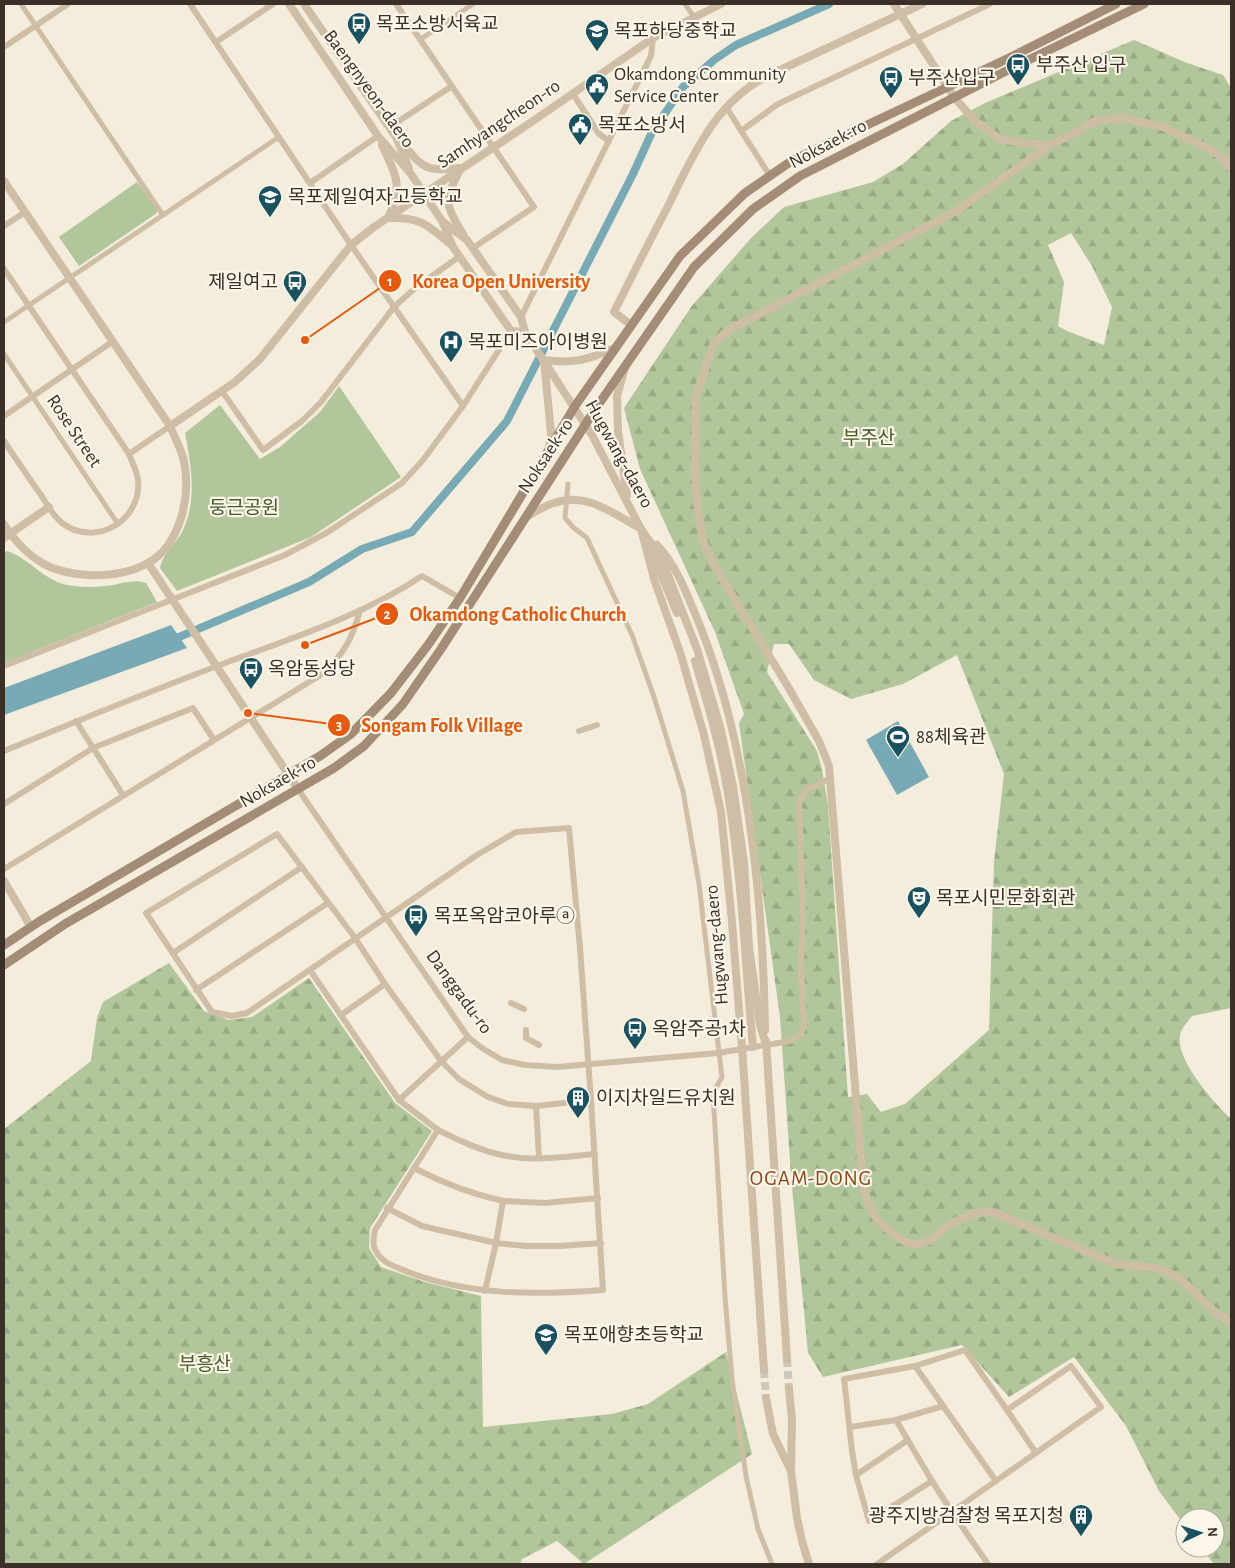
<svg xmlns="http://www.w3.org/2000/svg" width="1235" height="1568" font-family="'Alegreya Sans','Noto Sans KR',sans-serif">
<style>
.forest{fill:url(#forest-firs);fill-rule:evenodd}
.green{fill:#b1c69a}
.water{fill:#78aab5}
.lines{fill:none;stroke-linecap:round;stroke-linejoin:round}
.canal{stroke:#78aab5;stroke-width:8}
.tertiary-tunnel{stroke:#d0c7b8;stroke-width:8;stroke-dasharray:8 4;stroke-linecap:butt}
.pedestrian{stroke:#cfbea6;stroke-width:5}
.minor{stroke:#cfbea6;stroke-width:6}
.tertiary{stroke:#cfbea6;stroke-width:8}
.secondary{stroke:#a38d77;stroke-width:9}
.labels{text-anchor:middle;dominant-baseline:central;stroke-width:4.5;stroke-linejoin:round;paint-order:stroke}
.poi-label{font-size:19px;fill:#3a3028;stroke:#fcf6e9;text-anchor:start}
.street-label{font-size:19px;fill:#3a3028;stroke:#fcf6e9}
.park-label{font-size:19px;fill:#425b29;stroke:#fcf6e9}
.quarter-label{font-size:21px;letter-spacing:1px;fill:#924617;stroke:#fcf6e9}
.leader{fill:none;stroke:#e8590c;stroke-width:2}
.callout-dot{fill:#e8590c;stroke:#fcf6e9;stroke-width:2}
.mark-label{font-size:15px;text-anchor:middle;font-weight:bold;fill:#fff}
.callout-label{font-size:20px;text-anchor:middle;font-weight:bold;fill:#e8590c;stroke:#fcf6e9;stroke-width:4.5;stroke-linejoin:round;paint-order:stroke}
</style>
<defs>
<pattern id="forest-firs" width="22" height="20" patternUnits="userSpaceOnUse" patternTransform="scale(1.25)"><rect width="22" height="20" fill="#b1c69a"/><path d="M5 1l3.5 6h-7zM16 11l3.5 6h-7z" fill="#99aa85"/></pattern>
</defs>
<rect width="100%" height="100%" fill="#f5eddc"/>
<g class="forest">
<path d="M1134 40 1187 63 1223 75 1231 88V1008L1192 1016C1188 1021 1181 1029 1180 1035 1175 1060 1215 1104 1231 1119V1564H1214L1201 1548H1215V1518H1185V1526L1159 1491 1126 1426 1074 1357 1009 1397 962 1345 823 1377 808 1353 791 1176 780 1017 739 723 744 714 715 632 640 469 624 408 691 307 752 237 784 207 873 182 903 164 951 121 985 103ZM1071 233 1092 266 1112 307 1104 345 1067 331 1058 326 1064 282 1048 245ZM774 644H789L814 680 851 699 903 684 957 655 1004 774 994 862 989 1030 905 1104 881 1112 867 1094 848 1097 828 806 822 769 817 751 767 672Z"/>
<path d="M169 963 204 1011 229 1020 252 1017 309 978 395 1103 432 1131 370 1228 369 1248 381 1267 425 1282 481 1296 483 1427 612 1414 648 1404 726 1352 752 1454 584 1564 557 1541 522 1559 520 1564H4V1129L91 1061 97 1018 103 1002Z"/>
</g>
<g class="green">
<path d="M137 182 157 208V213L79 266 59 237Z"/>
<path d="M339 386 401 477 311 537 177 591 160 568C163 552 178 543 184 528 197 497 191 465 185 433L220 405 260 459 280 447 320 412Z"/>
<path d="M7 551C29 558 43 580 67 585 79 587 92 588 105 586 120 585 132 578 146 583L157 602 4 663V553Z"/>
</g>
<g class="water">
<path d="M171 625 187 648 4 715V688Z"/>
<path d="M898 721 929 777 897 795 866 740Z"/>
</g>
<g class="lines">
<path class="canal" d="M172 640 309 582 362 549 412 532 507 421 633 174 652 132 683 87 714 60 736 45 829 4"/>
<g class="tertiary-tunnel">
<path d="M787 1359 789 1389"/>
<path d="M764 1370 766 1398"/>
</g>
<g class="pedestrian">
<path d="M21 4 163 215"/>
<path d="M685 4 694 17"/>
<path d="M421 39 473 4"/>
<path d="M4 322 279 137"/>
<path d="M4 354 118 524"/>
<path d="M568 484 565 518 574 528 587 538 632 635 654 697 683 791 699 884 722 1077 713 1093 725 1297 732 1379 746 1476 758 1529 772 1564"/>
</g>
<g class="minor">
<path d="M190 4 351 245 463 406"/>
<path d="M396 4 534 207 473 248"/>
<path d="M216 42 273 4"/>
<path d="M4 47 68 4"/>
<path d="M573 94 599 134 609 141"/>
<path d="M726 107 770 176"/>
<path d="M390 127 452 86"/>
<path d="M741 131 778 104 990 4"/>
<path d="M310 183 378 136"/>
<path d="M4 226 25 212"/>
<path d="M4 269 129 454C132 462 137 471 138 480 142 521 95 548 62 523 53 516 47 504 41 495 28 477 16 459 4 441"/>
<path d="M521 317 651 56 653 38"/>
<path d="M222 391 263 450 302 421 321 402 394 307 414 289 460 256"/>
<path d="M4 416 112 342"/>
<path d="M129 454 170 426"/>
<path d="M4 666 285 555 328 532 402 483 423 460 463 406 511 331"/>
<path d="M76 721 123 795"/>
<path d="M579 731 597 725"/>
<path d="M4 751C77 721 151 691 225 663 292 638 362 616 422 576L460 598"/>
<path d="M298 789 468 1037 482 1048 502 1060 525 1065 557 1067 718 1053 790 1041 800 1035 804 1026 801 968 803 912 799 803 806 790 829 779"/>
<path d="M4 804 93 748 193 708 214 740"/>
<path d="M4 869 319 676C343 656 352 640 360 610"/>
<path d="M173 953 302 867"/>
<path d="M310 970 399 1100 468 1037"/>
<path d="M196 990 328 903"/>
<path d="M511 1003 524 1009"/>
<path d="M341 1015 385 984"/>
<path d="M526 1030V1038L539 1045"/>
<path d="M399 1100 438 1130 375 1230C374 1235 372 1244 375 1249 381 1263 394 1266 408 1272 471 1296 537 1295 603 1290L591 1100 536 1106 508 1104 488 1097 459 1079 441 1061 385 984 355 938 277 834 146 913 212 1012 232 1016 247 1013 477 855 516 832 569 828 580 948 591 1100"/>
<path d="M536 1106 539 1158"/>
<path d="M438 1130C464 1143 492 1156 522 1158 546 1160 571 1156 595 1154"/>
<path d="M414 1168C443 1183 471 1194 503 1201"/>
<path d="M387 1208 422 1226 496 1243 526 1246H560L601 1243"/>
<path d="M485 1291 496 1243 503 1201 545 1203 598 1198"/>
<path d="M915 1366 996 1481"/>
<path d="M1007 1410 1036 1453"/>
<path d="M896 1420 932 1481"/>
<path d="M850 1427 896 1420 943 1406"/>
<path d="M856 1475 908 1440"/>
<path d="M877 1564C952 1512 1026 1460 1101 1407L1071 1366 1007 1410 965 1350 915 1366 844 1379 852 1451 856 1475 869 1521 932 1481 952 1512 988 1564"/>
</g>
<g class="tertiary">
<path d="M289 4 378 136 411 174 442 221 453 247 511 331 525 332"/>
<path d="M304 4 396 137 409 168"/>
<path d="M894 4 954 97 975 121 1000 139 1021 143 1050 145"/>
<path d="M401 142C425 170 424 171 461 168 443 203 445 203 464 236"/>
<path d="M382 145C396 176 404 185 388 218 420 217 427 224 450 244"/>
<path d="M1231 168 1224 159 1208 148 1163 127 1124 118 1095 121 1075 133 1050 145 956 211 727 331 713 345 696 397 695 471 697 503 703 541 718 572 787 685 819 741 829 766 863 1184C869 1208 872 1218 892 1233 899 1239 906 1244 916 1244 929 1245 939 1232 949 1225 963 1217 976 1211 993 1212L1116 1264 1155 1268 1168 1272 1184 1282 1215 1312 1231 1322"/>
<path d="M4 181 170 426C175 438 181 449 184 461 191 495 181 545 148 563 130 573 109 576 88 575 73 574 58 572 44 564 28 555 14 540 4 524"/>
<path d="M443 222 467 240 521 317 525 332 592 435 641 529"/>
<path d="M631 325 614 312C631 278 648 244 666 210 692 158 713 104 767 76L922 4"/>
<path d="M625 368 617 396 618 431 627 495"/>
<path d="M170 426 235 382 260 359 351 245 374 227 533 121 653 38 721 4"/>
<path d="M549 448 551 433 544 360C574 364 587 360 615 348"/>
<path d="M526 517C535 512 544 506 554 503 585 491 614 514 640 528"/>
<path d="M4 538 49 507"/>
<path d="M657 545C675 564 684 587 694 611 748 738 763 893 765 1030"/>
<path d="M650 548 677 613"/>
<path d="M148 563 298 789"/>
<path d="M695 661C708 705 721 749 728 794 742 877 745 963 753 1047"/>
<path d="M4 881 31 927"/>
<path d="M766 1041 787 1359"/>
<path d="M764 1370 742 1048 732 922 721 812 704 735 680 652 655 582 641 529 661 557 697 649 721 730 733 786 744 862 749 947 760 1025 766 1044"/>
<path d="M789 1389 792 1420 791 1471 797 1518 802 1541 809 1564"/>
<path d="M766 1398 773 1434 790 1469"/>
</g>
<g class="secondary">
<path d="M4 945 40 921 320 756 351 734 391 693 428 645 460 598 575 406 680 256 745 193 793 160 1009 58 1116 4"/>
<path d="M4 965 65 924 334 768 364 746 403 704 441 649 596 408 694 267 753 209 800 176 1012 68 1144 4"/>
</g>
</g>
<defs>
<g id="bus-pin" transform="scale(1.25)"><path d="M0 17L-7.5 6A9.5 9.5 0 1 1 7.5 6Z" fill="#185261" stroke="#fcf6e9"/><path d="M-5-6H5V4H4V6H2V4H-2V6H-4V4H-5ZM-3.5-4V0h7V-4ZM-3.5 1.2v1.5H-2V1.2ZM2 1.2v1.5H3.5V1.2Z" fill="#fff"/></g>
<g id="school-pin" transform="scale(1.25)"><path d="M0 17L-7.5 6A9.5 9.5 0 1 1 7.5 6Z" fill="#185261" stroke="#fcf6e9"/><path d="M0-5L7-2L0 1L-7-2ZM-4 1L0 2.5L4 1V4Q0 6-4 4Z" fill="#fff"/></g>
<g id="civic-pin" transform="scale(1.25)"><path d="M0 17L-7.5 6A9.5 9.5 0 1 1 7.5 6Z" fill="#185261" stroke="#fcf6e9"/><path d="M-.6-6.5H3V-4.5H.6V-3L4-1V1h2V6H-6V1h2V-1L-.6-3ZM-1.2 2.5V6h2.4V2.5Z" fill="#fff"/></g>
<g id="hospital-pin" transform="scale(1.25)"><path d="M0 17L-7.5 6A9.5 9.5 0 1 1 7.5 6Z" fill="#185261" stroke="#fcf6e9"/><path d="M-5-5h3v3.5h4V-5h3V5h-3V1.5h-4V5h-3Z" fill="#fff"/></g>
<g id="stadium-pin" transform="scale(1.25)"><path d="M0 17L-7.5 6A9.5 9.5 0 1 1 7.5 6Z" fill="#185261" stroke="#fcf6e9"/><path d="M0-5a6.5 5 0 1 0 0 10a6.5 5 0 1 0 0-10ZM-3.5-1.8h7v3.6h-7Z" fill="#fff"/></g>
<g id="theatre-pin" transform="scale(1.25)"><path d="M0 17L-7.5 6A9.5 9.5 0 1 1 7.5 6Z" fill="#185261" stroke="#fcf6e9"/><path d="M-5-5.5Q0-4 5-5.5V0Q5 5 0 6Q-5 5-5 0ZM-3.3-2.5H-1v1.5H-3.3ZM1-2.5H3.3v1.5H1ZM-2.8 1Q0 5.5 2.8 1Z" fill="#fff"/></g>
<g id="building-pin" transform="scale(1.25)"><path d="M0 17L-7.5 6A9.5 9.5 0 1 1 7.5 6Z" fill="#185261" stroke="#fcf6e9"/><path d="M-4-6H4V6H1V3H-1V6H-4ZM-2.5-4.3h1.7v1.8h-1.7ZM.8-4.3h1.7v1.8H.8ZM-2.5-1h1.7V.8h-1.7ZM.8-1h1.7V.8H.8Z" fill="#fff"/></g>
</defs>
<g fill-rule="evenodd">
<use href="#bus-pin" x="359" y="24"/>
<use href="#school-pin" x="597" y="31"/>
<use href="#bus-pin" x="1018" y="65"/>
<use href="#bus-pin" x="891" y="78"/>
<use href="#civic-pin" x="597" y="85"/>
<use href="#civic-pin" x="580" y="125"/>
<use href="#school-pin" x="270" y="197"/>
<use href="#bus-pin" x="295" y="282"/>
<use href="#hospital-pin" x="451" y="342"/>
<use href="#bus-pin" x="251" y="669"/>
<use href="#stadium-pin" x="898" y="737"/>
<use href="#theatre-pin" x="919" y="898"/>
<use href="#bus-pin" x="416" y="916"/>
<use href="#bus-pin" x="635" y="1029"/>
<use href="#building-pin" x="578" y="1098"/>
<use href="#school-pin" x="546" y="1335"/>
<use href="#building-pin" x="1081" y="1516"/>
</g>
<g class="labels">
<g class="poi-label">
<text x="376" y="24">목포소방서육교</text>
<text x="614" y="31">목포하당중학교</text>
<text x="1036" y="65">부주산 입구</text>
<text x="614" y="74">Okamdong Community<tspan x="614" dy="22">Service Center</tspan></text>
<text x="908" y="78">부주산입구</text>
<text x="598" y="125">목포소방서</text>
<text x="288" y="197">목포제일여자고등학교</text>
<text x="278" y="282" text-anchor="end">제일여고</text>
<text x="468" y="342">목포미즈아이병원</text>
<text x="268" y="669">옥암동성당</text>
<text x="916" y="737">88체육관</text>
<text x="936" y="898">목포시민문화회관</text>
<text x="434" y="916">목포옥암코아루ⓐ</text>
<text x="652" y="1029">옥암주공1차</text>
<text x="596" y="1098">이지차일드유치원</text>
<text x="564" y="1335">목포애향초등학교</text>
<text x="1064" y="1516" text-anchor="end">광주지방검찰청 목포지청</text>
</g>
<g class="street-label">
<text transform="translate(369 89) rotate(54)">Baengnyeon-daero</text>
<text transform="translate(499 124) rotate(-34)">Samhyangcheon-ro</text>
<text transform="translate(828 144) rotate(-28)">Noksaek-ro</text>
<text transform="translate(74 431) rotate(56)">Rose Street</text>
<text transform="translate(619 454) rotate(61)">Hugwang-daero</text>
<text transform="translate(546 456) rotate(-57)">Noksaek-ro</text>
<text transform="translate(278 782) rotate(-30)">Noksaek-ro</text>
<text transform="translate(717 945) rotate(-95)">Hugwang-daero</text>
<text transform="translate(459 992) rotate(54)">Danggadu-ro</text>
</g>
<g class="park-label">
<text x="869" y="438">부주산</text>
<text x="244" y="508">둥근공원</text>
<text x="205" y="1364">부흥산</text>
</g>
<g class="quarter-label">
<text x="811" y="1178">OGAM-DONG</text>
</g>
</g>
<path class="leader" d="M305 340L390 281M305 645L387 614M248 713L339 725"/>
<g class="callout-dot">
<circle cx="305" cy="340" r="5"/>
<circle cx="305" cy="645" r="5"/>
<circle cx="248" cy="713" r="5"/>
<circle cx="390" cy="281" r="12"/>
<circle cx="387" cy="614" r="12"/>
<circle cx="339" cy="725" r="12"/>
</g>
<g class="mark-label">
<text x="390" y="286">1</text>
<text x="387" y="619">2</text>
<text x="339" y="730">3</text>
</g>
<g class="callout-label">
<text x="501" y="288">Korea Open University</text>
<text x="518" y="621">Okamdong Catholic Church</text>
<text x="442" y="732">Songam Folk Village</text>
</g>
<rect width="1235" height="1568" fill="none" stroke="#3a3028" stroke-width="10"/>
<g transform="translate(1200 1533) rotate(86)"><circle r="24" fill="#fcf6e9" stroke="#aea79c"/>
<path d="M0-4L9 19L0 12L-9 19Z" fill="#185261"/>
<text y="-8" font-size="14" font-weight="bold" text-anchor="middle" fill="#3a3028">N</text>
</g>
</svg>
